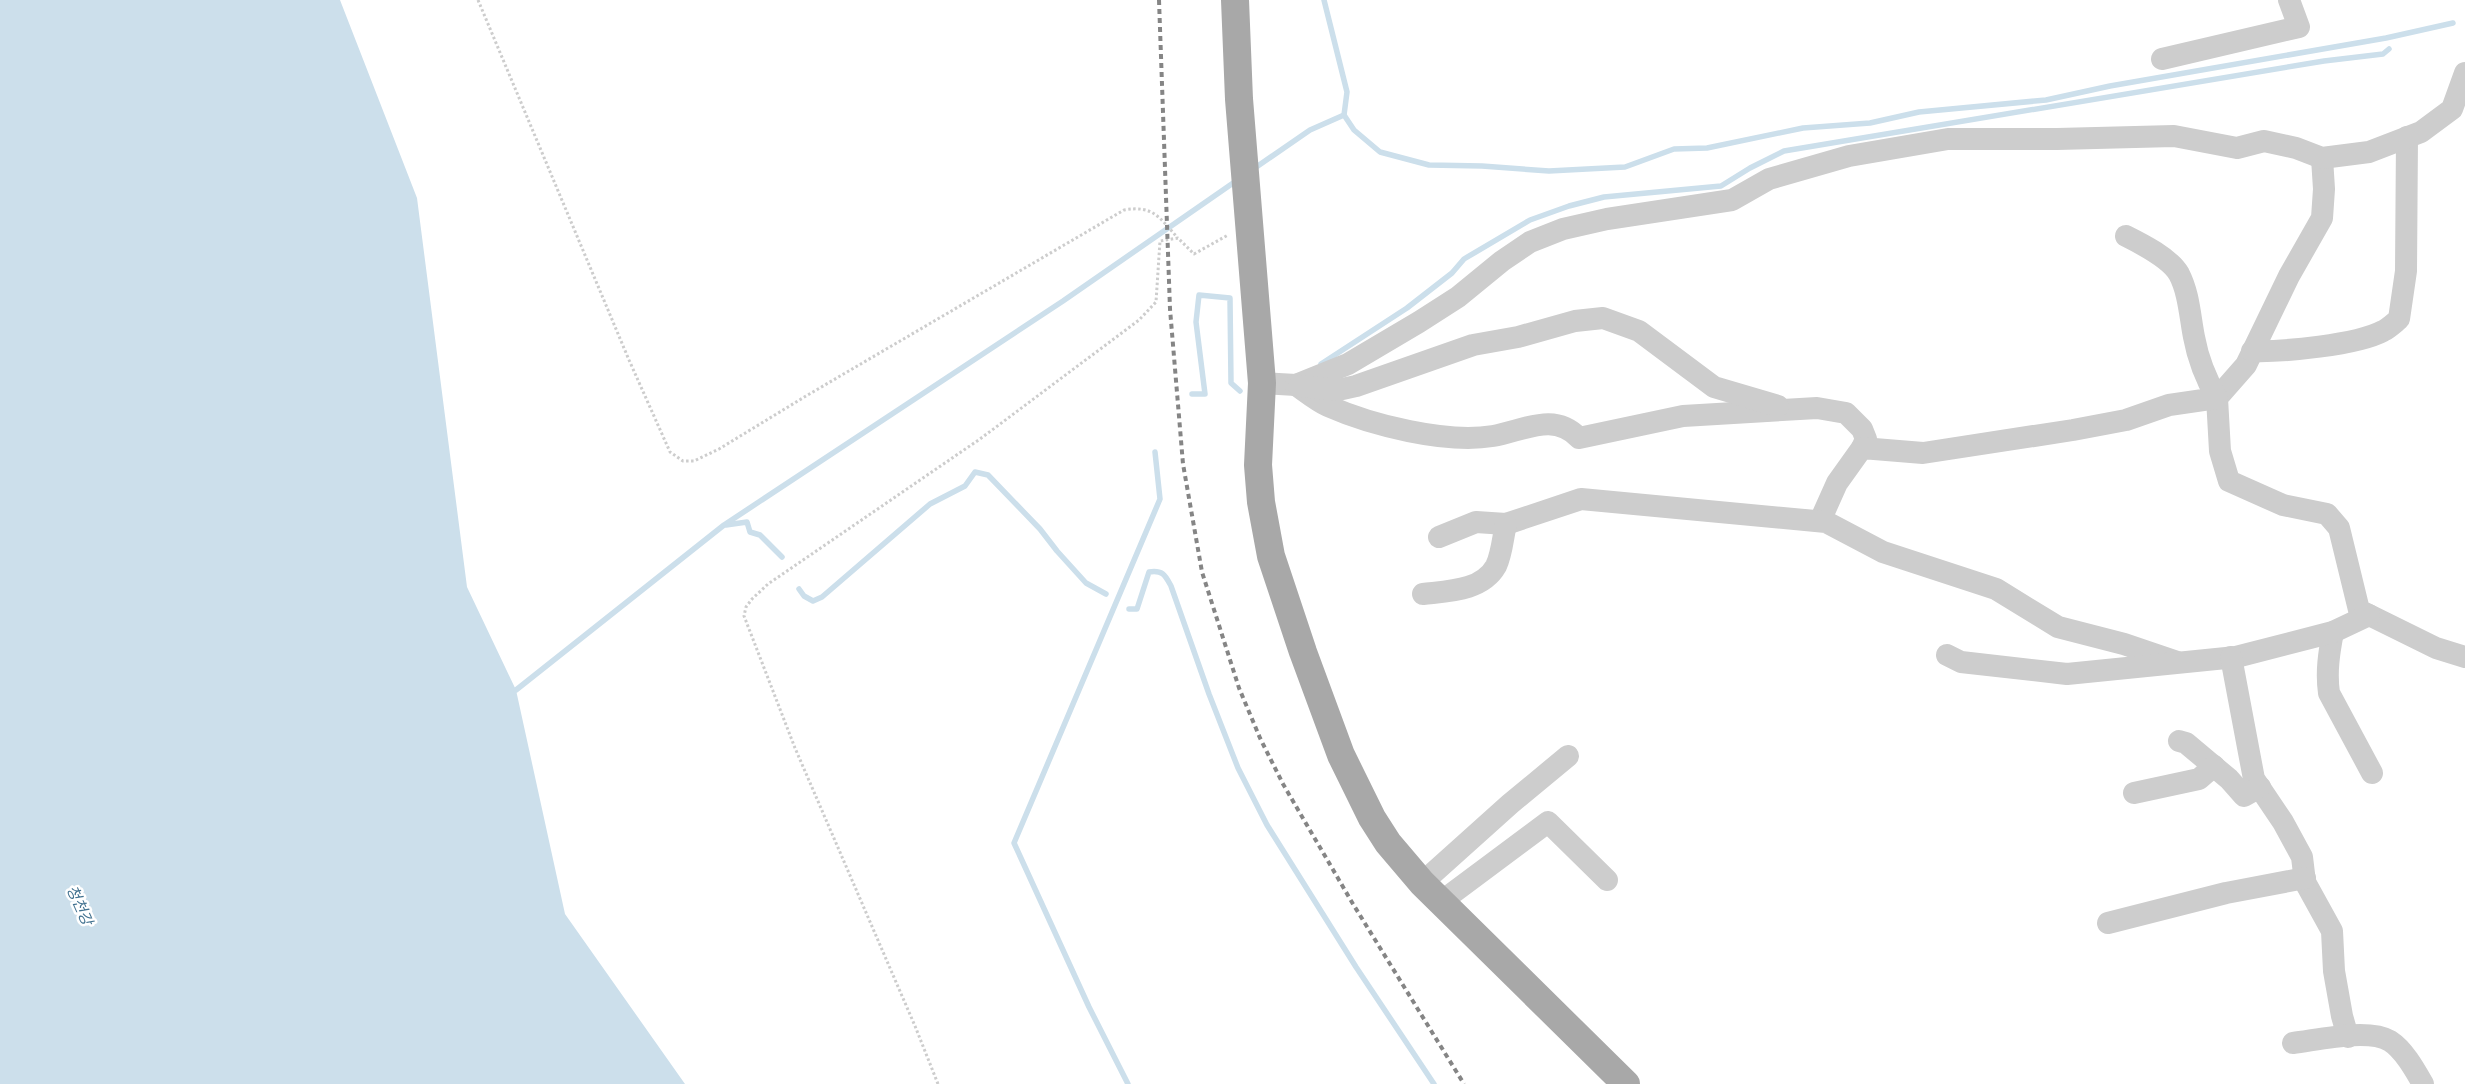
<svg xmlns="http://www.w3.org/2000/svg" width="2465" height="1084" font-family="'Space Grotesk','Noto Sans KR',sans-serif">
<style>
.water{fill:#ccdfeb}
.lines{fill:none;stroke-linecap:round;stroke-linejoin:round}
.stream{stroke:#ccdfeb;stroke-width:5.5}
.path{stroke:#cdcdcd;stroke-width:3;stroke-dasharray:2.5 2.5;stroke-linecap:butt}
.minor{stroke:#cdcdcd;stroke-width:22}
.major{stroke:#a8a8a8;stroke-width:28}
.rail{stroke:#858585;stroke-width:4;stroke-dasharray:5 4;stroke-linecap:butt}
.labels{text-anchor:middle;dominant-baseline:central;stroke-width:5;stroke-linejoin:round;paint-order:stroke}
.water-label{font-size:15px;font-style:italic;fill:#41718f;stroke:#fff}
</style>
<rect width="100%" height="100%" fill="#fff"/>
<path class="water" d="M0 0H340L417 198 467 587 516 690 565 914 685 1084H0Z"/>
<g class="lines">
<g class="stream">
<path d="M1324 0 1347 92 1344 115"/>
<path d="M1252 170 1310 130 1344 115 1354 130 1380 152 1429 165 1482 166 1549 171 1625 167 1674 149 1707 148 1803 128 1870 123 1919 112 2046 100 2110 86 2386 38 2453 23"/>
<path d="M1321 364 1407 308 1452 273 1464 259 1530 220 1569 206 1604 197 1721 186 1750 168 1784 151 2324 61 2383 54 2389 49"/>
<path d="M1192 394H1205L1196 322 1199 295 1230 298 1231 383 1240 391"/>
<path d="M726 525 747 522 750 532 760 535 782 557"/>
<path d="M799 589 804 596 813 601 822 597 930 504 965 486 975 472 988 475 1040 529 1057 551 1086 583 1106 594"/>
<path d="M1129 609H1137L1149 572C1163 570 1165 575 1171 586L1209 694 1238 768 1267 825 1356 967 1434 1084"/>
<path d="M516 690 724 525 1063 301 1236 181"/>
<path d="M1128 1084 1089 1007 1014 843 1160 499 1155 452"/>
</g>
<g class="path">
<path d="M478 0 629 360 670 452 683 461H694L719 449 806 396 1124 210C1153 205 1159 217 1177 237"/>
<path d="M938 1084 915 1026 795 748 744 616 746 607 752 599 768 584 980 439 1139 320 1156 302 1160 241 1178 238 1194 254 1228 235"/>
</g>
<g class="minor">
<path d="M2162 59 2299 27 2289 0"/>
<path d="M2322 158 2324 189 2322 218 2289 276 2246 365 2217 398 2220 451 2229 481 2283 505 2327 514 2339 528 2359 610 2436 648 2465 657"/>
<path d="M2252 351C2283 352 2357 345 2383 331 2389 328 2394 323 2399 319L2406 271 2407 137"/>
<path d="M1262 383 1296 385 1348 364 1419 322 1458 297 1502 261 1530 242 1563 229 1607 219 1732 200 1769 179 1849 156 1948 139H2057L2174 136 2237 148 2264 141 2296 148 2322 158 2369 152 2421 132 2452 109 2465 73"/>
<path d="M1296 385C1306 392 1317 401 1328 406 1371 425 1446 444 1493 436 1523 431 1554 411 1579 438L1683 416 1817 408 1846 413 1862 429 1866 439 1862 448"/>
<path d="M1299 386 1338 390 1356 386 1473 345 1518 337 1575 321 1603 318 1639 331 1714 387 1778 406"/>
<path d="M1820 521 1837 483 1862 448 1923 453 2073 430 2126 420 2169 405 2217 398C2206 379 2198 359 2194 337 2190 317 2189 293 2179 274 2170 258 2142 244 2126 236"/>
<path d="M1439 537 1476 522 1506 524 1581 499 1826 522 1883 552 1996 589 2058 627 2124 644 2177 662"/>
<path d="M1423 594C1448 591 1482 591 1496 566 1502 554 1503 536 1506 524"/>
<path d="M2333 632C2329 653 2326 672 2329 693L2372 773"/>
<path d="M1947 655 1961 662 2067 674 2236 657 2333 632 2369 615"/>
<path d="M2231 657 2254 779 2283 822 2302 857 2305 882 2332 931 2334 971 2342 1016 2348 1037"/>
<path d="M2179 741 2186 743 2229 779 2244 796 2260 787"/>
<path d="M2134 793 2199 779 2214 766"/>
<path d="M1422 883 1510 804 1568 756"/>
<path d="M1442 901 1548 822 1607 880"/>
<path d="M2108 923 2226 893 2305 878"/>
<path d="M2293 1043C2318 1040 2368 1028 2390 1041 2404 1050 2415 1070 2423 1084"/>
</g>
<path class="major" d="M1235 0 1239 99 1262 383 1258 465 1261 502 1271 556 1303 652 1341 755 1372 818 1388 843 1422 883 1626 1084"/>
<path class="rail" d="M1159 0 1170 309 1183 464 1202 572 1239 688 1260 738 1283 784 1353 904 1464 1084"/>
</g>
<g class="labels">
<g class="water-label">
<text transform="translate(80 905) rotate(66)">청천강</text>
</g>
</g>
</svg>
